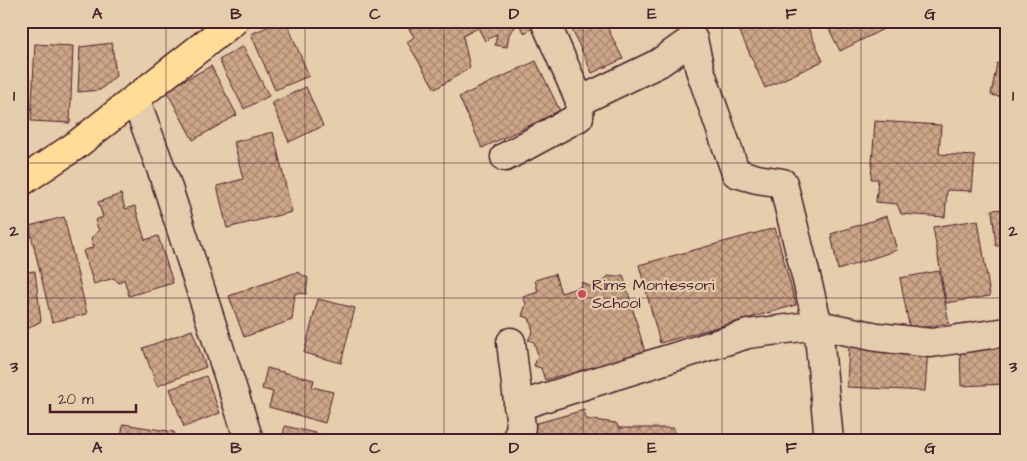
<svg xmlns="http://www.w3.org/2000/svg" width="1027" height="461" font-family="'Architects Daughter',sans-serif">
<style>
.building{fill:url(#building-cross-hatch);stroke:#4a1f2b}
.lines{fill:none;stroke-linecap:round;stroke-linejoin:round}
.minor-casing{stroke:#4a1f2b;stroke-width:31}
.major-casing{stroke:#4a1f2b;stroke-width:31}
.minor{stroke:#e3cdad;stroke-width:28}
.major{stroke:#ffdd96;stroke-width:28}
.grid{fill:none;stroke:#4a1f2b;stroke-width:1;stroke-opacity:0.55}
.poi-dot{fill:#d1495b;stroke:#e3cdad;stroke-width:2}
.labels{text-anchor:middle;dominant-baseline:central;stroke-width:4.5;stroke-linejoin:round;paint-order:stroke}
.poi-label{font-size:16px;fill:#4a1f2b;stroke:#e3cdad;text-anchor:start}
.neatline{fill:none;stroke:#4a1f2b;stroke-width:2}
.grid-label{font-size:16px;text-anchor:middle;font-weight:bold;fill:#4a1f2b}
</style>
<defs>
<pattern id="building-cross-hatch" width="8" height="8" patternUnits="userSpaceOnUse" patternTransform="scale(1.25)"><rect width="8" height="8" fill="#cda688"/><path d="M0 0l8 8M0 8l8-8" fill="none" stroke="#a8876f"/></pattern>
</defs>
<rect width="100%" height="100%" fill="#e6cdab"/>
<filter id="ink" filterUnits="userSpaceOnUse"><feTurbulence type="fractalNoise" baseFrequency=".02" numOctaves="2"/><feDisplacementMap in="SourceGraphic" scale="10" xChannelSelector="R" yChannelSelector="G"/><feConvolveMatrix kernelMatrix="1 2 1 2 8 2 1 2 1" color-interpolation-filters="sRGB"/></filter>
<g filter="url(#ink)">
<g class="building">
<path d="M281 21H286L309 76 275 90 251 34Z"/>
<path d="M423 21H535L537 26 525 33 518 24 509 34 507 47 495 45 497 34 485 41 478 28 463 36 470 68 435 89 407 42 414 37 409 29Z"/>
<path d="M568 21H604L623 59 592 73Z"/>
<path d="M764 21H805L823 61 765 88 740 32Z"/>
<path d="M825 21H899L840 51Z"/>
<path d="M112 43 116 76 100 90 78 92 80 47Z"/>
<path d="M35 44 73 46 70 123 31 121Z"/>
<path d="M243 46 269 96 244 109 219 60Z"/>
<path d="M536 61 560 111 482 148 459 97Z"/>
<path d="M997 63 1006 65V98L991 95Z"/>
<path d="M211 66 237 115 193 140 166 90Z"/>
<path d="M306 87 323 126 289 142 272 103Z"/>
<path d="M875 121 941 125 939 154 975 156 972 191 947 190 945 217 901 214 897 204 876 202 878 179H871Z"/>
<path d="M273 132 292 212 227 228 217 186 243 179 234 142Z"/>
<path d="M121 194 125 209 135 206 145 240 158 236 173 283 129 296 124 279 119 283 114 278 94 284 83 251 94 247 91 238 99 231 95 220 103 217 98 202Z"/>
<path d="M1006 209V245L996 246 992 210Z"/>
<path d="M887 216 897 250 838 270 831 234Z"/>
<path d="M64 217 87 314 52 322 29 226Z"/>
<path d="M978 220 990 296 946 303 933 227Z"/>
<path d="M21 227 26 253 21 254Z"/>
<path d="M775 228 796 305 660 343 639 265Z"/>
<path d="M35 271 41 321 24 331 21 312V273Z"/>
<path d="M939 271 949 323 910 330 900 278Z"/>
<path d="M297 272 308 278 306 294 295 293 292 320 244 337 229 296Z"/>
<path d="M555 274 561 293 580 287 582 282 591 287 604 281 608 276 615 277 623 275 645 352 577 372 578 377 563 382 562 375 545 380 541 368 534 366 538 355 534 342 528 340 533 331 529 318 522 316 526 304 523 297 538 292 535 280Z"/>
<path d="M1001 276H1006V299L1003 300Z"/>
<path d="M318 299 355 308 341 363 304 353Z"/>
<path d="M192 330 206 367 157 386 143 348Z"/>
<path d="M1006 344V384L961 386 960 346Z"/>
<path d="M849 345 928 349 925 391 847 387Z"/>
<path d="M267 368 314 380 312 387 333 392 325 423 269 407 273 392 262 389Z"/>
<path d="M206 376 220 413 184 427 170 389Z"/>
<path d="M584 410 586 419 616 423 619 428H674V440H538L534 424Z"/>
<path d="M123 424 174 432 177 440H121Z"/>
<path d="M285 426 336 438V440H282Z"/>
</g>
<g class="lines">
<g class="minor-casing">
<g id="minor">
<path d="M135 98 166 182 249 440"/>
<path d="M580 101 659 63 693 39 700 70 736 173 757 179 783 183 818 325 829 440"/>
<path d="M505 157 579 117 580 101 545 21"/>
<path d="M511 342 521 427 516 440"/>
<path d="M518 406 748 334 818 325 877 337 931 343 1006 332"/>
</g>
</g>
<g class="major-casing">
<path id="major" d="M21 182 75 146 234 21"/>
</g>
<use href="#minor" class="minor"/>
<use href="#major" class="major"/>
</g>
</g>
<path class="grid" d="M166 21V440M305 21V440M444 21V440M583 21V440M722 21V440M861 21V440M21 163H1006M21 298H1006"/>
<circle class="poi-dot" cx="582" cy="294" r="5"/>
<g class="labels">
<g class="poi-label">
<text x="592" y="285">Rims Montessori<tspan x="592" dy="18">School</tspan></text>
</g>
</g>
<rect width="1027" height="461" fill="none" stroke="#e3cdad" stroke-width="55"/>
<path d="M50 404v8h86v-8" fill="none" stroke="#4a1f2b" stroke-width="2.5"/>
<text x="58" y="404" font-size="15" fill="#4a1f2b" stroke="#e3cdad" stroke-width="4" paint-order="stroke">20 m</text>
<rect x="28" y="28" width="972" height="406" class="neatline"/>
<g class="grid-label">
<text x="97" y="19">A</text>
<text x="236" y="19">B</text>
<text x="375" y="19">C</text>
<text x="514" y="19">D</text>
<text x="652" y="19">E</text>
<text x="791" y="19">F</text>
<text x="930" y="19">G</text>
<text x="14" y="101">1</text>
<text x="1013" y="101">1</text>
<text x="14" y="236">2</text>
<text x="1013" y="236">2</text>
<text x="14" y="372">3</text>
<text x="1013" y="372">3</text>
<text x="97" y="453">A</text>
<text x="236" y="453">B</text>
<text x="375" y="453">C</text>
<text x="514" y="453">D</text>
<text x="652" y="453">E</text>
<text x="791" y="453">F</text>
<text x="930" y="453">G</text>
</g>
</svg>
